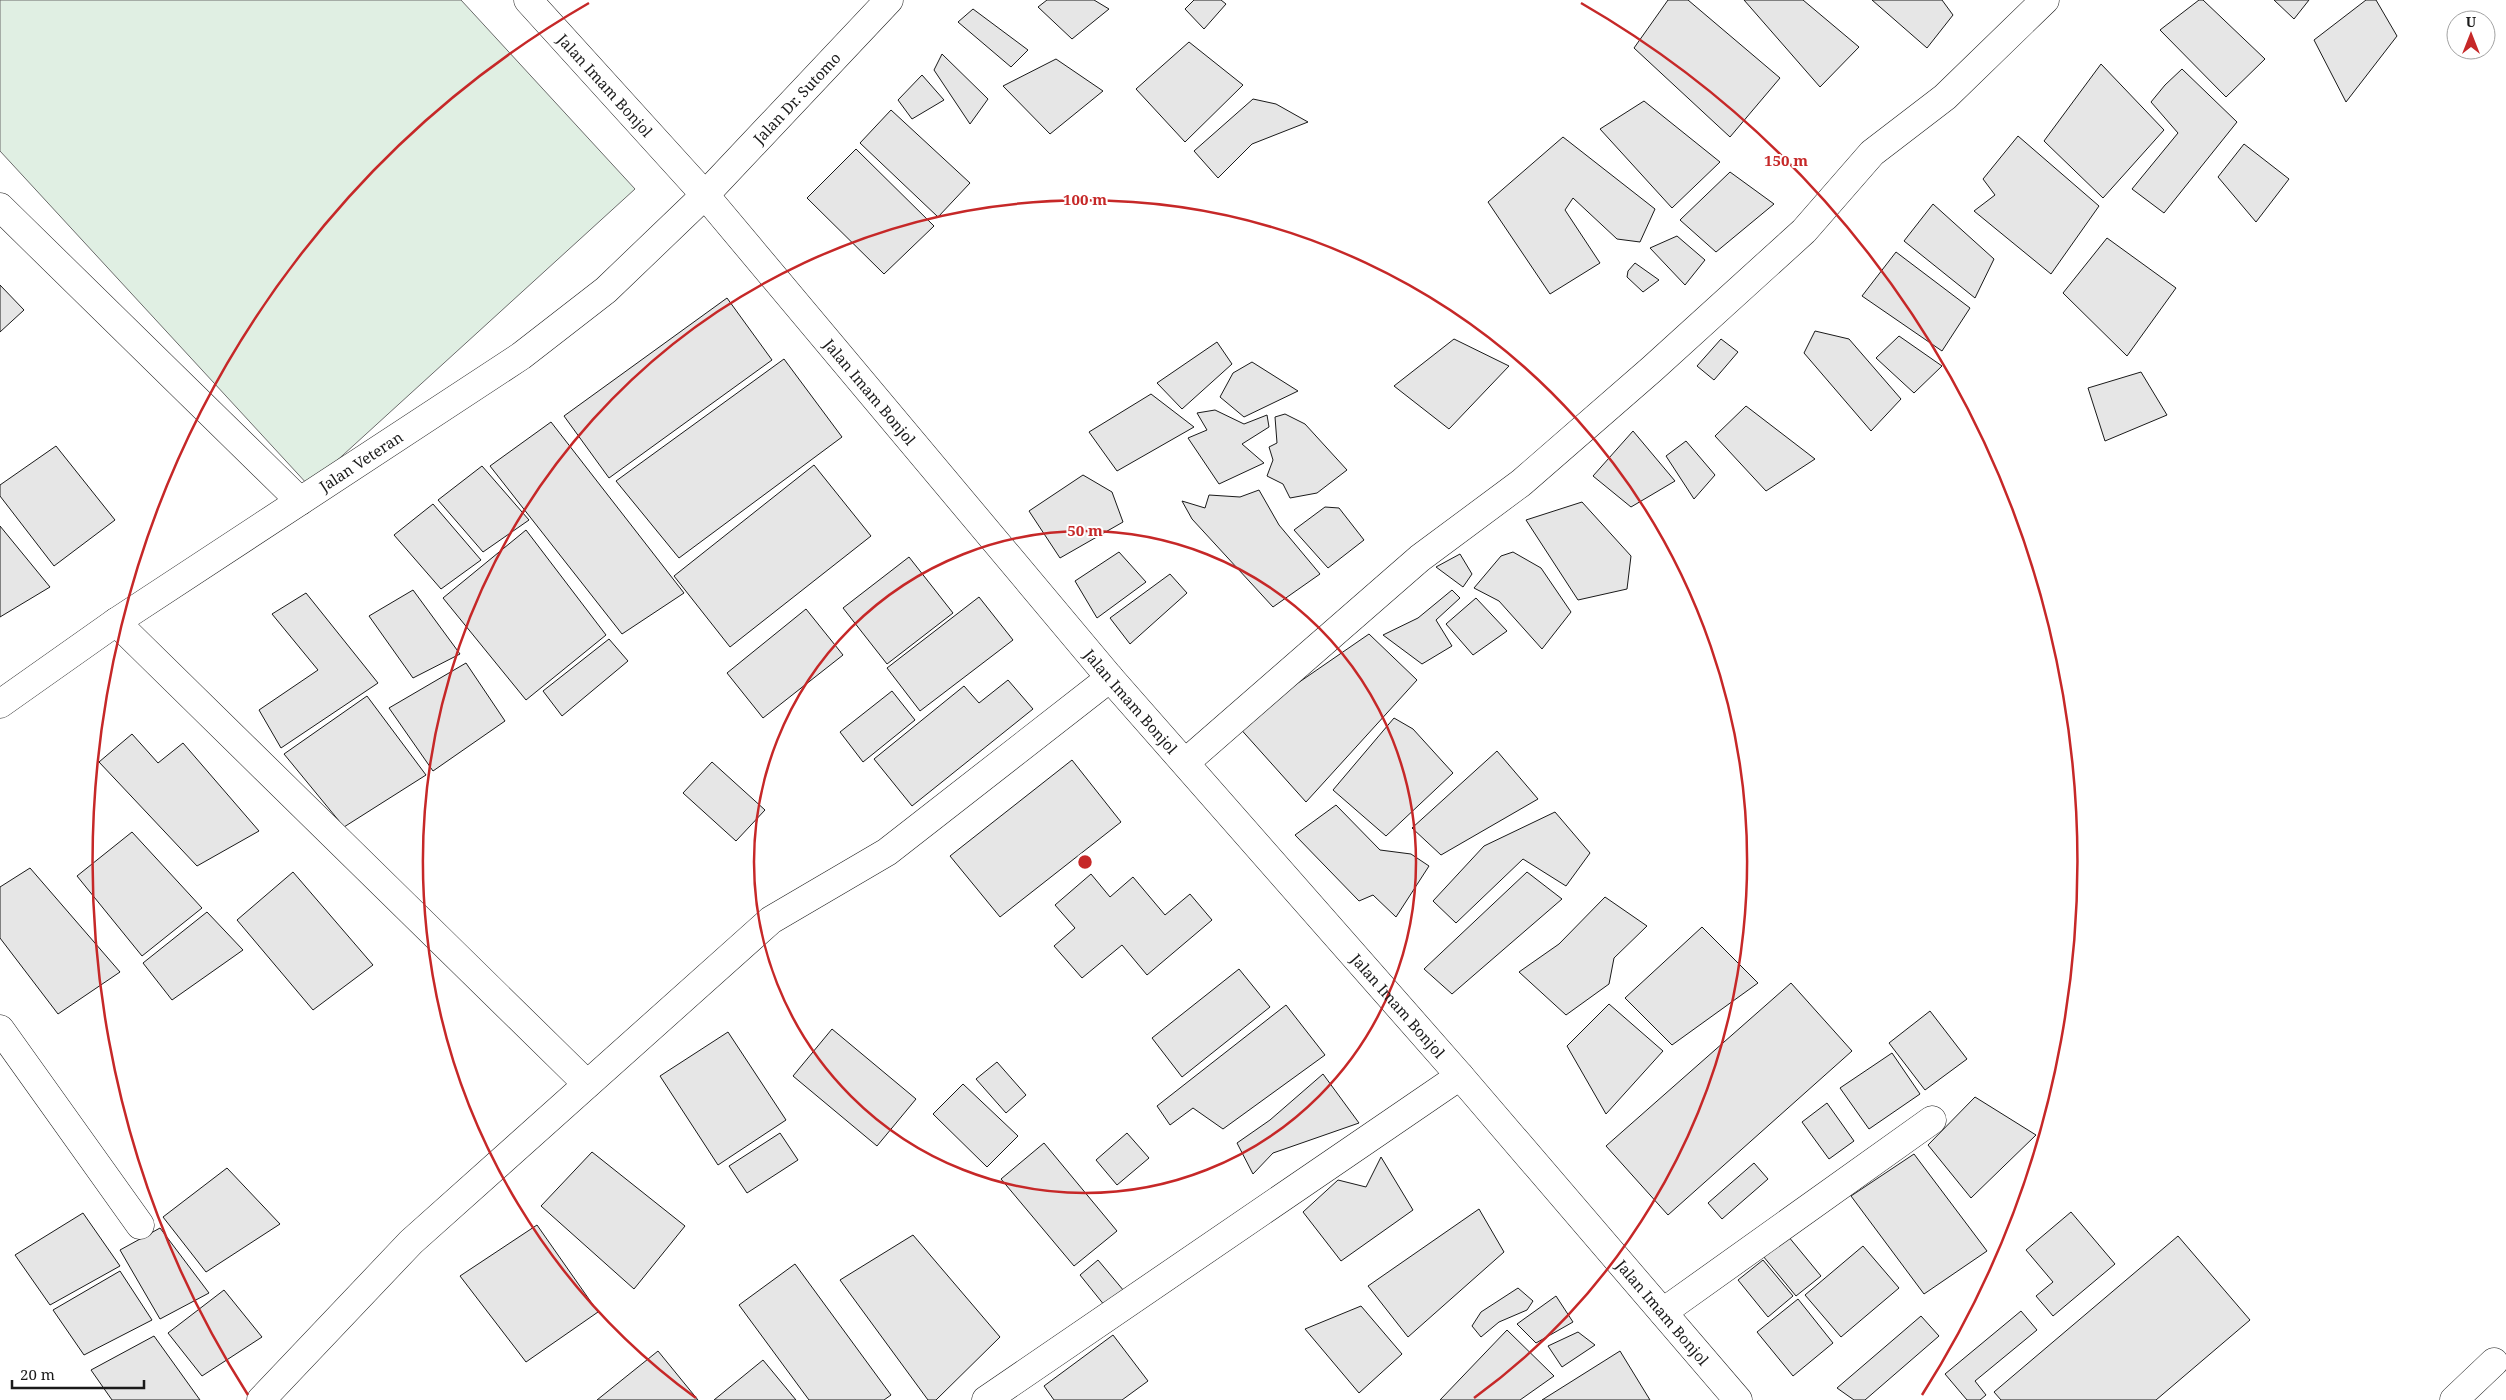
<svg xmlns="http://www.w3.org/2000/svg" width="2506" height="1400" font-family="'Noto Serif',serif">
<style>
.green{fill:#e0efe3;stroke:#6a6a6a}
.building{fill:#e6e6e6;stroke:#1a1a1a}
.lines{fill:none;stroke-linecap:round;stroke-linejoin:round}
.minor-casing{stroke:#1a1a1a;stroke-width:29}
.major-casing{stroke:#1a1a1a;stroke-width:29}
.minor{stroke:#fff;stroke-width:28}
.major{stroke:#fff;stroke-width:28}
.ring{fill:none;stroke:#c62828;stroke-width:2.5}
.labels{text-anchor:middle;dominant-baseline:central;stroke-width:4;stroke-linejoin:round;paint-order:stroke}
.street-label{font-size:15px;fill:#1a1a1a;stroke:#fff}
.centre{fill:#c62828;stroke:#fff;stroke-width:2.5}
.ring-label{font-size:15px;text-anchor:middle;font-weight:bold;fill:#c62828;stroke:#fff;stroke-width:4;stroke-linejoin:round;paint-order:stroke}
</style>
<rect width="100%" height="100%" fill="#fff"/>
<path class="green" d="M0 0H461L635 189 309 486 0 151Z"/>
<g class="building">
<path d="M1047 0H1094L1109 9 1072 39 1038 7Z"/>
<path d="M1194 0H1221L1226 4 1204 29 1185 9Z"/>
<path d="M1668 0H1688L1780 78 1730 137 1634 48Z"/>
<path d="M1744 0H1803L1859 47 1820 87Z"/>
<path d="M1872 0H1942L1953 15 1927 48Z"/>
<path d="M2199 0H2203L2265 59 2226 97 2160 30Z"/>
<path d="M2274 0H2309L2294 19Z"/>
<path d="M2366 0H2376L2397 36 2346 102 2314 40Z"/>
<path d="M973 9 1028 50 1011 67 958 22Z"/>
<path d="M1189 42 1243 85 1185 142 1136 89Z"/>
<path d="M942 54 988 99 970 124 934 70Z"/>
<path d="M1056 59 1103 91 1050 134 1003 86Z"/>
<path d="M2101 64 2164 130 2103 198 2044 141Z"/>
<path d="M2182 69 2237 122 2164 213 2132 189 2178 133 2151 102 2165 85Z"/>
<path d="M922 75 944 100 912 119 898 100Z"/>
<path d="M1253 99 1276 104 1308 122 1252 144 1218 178 1194 151Z"/>
<path d="M1644 101 1720 162 1672 208 1600 129Z"/>
<path d="M891 110 970 183 938 217 860 143Z"/>
<path d="M2018 136 2099 206 2051 274 1974 211 1995 195 1983 179Z"/>
<path d="M1563 137 1655 209 1640 242 1617 239 1573 198 1565 210 1600 263 1550 294 1488 202Z"/>
<path d="M2244 144 2289 179 2256 222 2218 177Z"/>
<path d="M856 149 934 226 884 274 807 198Z"/>
<path d="M1730 172 1774 204 1716 252 1680 220Z"/>
<path d="M1933 204 1994 259 1975 298 1904 241Z"/>
<path d="M1677 236 1705 260 1685 285 1650 248Z"/>
<path d="M2107 238 2176 288 2127 356 2063 293Z"/>
<path d="M1896 252 1970 308 1942 351 1862 296Z"/>
<path d="M1635 263 1659 280 1643 292 1627 277 1628 271Z"/>
<path d="M0 285 24 310 0 332Z"/>
<path d="M727 298 772 360 609 478 564 416Z"/>
<path d="M1815 331 1849 339 1901 399 1871 431 1804 353Z"/>
<path d="M1899 336 1942 366 1914 393 1876 358Z"/>
<path d="M1454 339 1509 366 1449 429 1394 386Z"/>
<path d="M1721 339 1738 352 1714 380 1697 366Z"/>
<path d="M1217 342 1232 364 1182 409 1157 383Z"/>
<path d="M784 359 842 437 679 558 616 481Z"/>
<path d="M1252 362 1298 391 1244 417 1220 397 1233 373Z"/>
<path d="M2141 372 2167 415 2105 441 2088 388Z"/>
<path d="M1151 394 1194 427 1117 471 1089 432Z"/>
<path d="M1746 406 1815 459 1766 491 1715 436Z"/>
<path d="M1215 410 1244 424 1267 415 1269 427 1242 444 1264 463 1219 484 1188 438 1207 430 1197 413Z"/>
<path d="M1285 414 1305 424 1347 470 1317 493 1290 498 1283 484 1267 476 1273 460 1269 447 1277 443 1275 417Z"/>
<path d="M551 422 684 593 622 634 490 466Z"/>
<path d="M1633 431 1675 481 1631 507 1593 476Z"/>
<path d="M1686 441 1715 475 1694 499 1666 456Z"/>
<path d="M56 446 115 520 54 566 0 496V485Z"/>
<path d="M814 465 871 536 730 647 674 576Z"/>
<path d="M482 466 529 520 483 552 438 500Z"/>
<path d="M1083 475 1112 492 1123 522 1060 558 1029 511Z"/>
<path d="M1259 490 1279 525 1320 574 1273 607 1192 519 1182 501 1205 508 1209 495 1240 497Z"/>
<path d="M1582 502 1631 556 1627 589 1578 600 1526 520Z"/>
<path d="M433 504 481 560 441 589 394 535Z"/>
<path d="M1325 507 1339 508 1364 540 1328 568 1294 530Z"/>
<path d="M0 526 50 587 0 617Z"/>
<path d="M526 530 606 635 526 700 443 598Z"/>
<path d="M1119 552 1146 582 1097 618 1075 581Z"/>
<path d="M1513 552 1541 568 1571 612 1542 649 1499 601 1474 588 1501 556Z"/>
<path d="M1460 554 1472 574 1463 587 1436 567Z"/>
<path d="M909 557 953 613 887 664 843 608Z"/>
<path d="M1170 574 1187 593 1130 644 1110 618Z"/>
<path d="M413 590 460 654 413 678 369 616Z"/>
<path d="M1452 590 1460 598 1436 620 1452 646 1422 664 1383 635 1418 618Z"/>
<path d="M306 593 378 683 281 748 259 710 318 670 272 614Z"/>
<path d="M979 597 1013 640 920 711 887 668Z"/>
<path d="M1476 598 1507 631 1473 655 1446 624Z"/>
<path d="M806 609 843 655 763 718 727 673Z"/>
<path d="M1369 634 1417 680 1306 802 1237 725Z"/>
<path d="M609 639 628 661 562 716 543 691Z"/>
<path d="M466 663 505 721 433 771 389 708Z"/>
<path d="M1008 680 1033 709 912 806 874 759 964 686 979 703Z"/>
<path d="M892 691 915 720 863 762 840 732Z"/>
<path d="M367 696 426 775 344 827 284 754Z"/>
<path d="M1394 718 1413 729 1453 773 1386 836 1333 790Z"/>
<path d="M132 734 158 763 183 743 259 831 197 866 99 762Z"/>
<path d="M1497 751 1538 799 1441 855 1412 828Z"/>
<path d="M1072 760 1121 822 1000 917 950 856Z"/>
<path d="M712 762 765 810 736 841 683 793Z"/>
<path d="M1336 805 1380 850 1411 854 1429 866 1396 917 1373 895 1359 901 1295 835Z"/>
<path d="M1555 812 1590 853 1566 886 1523 859 1456 923 1433 901 1484 846Z"/>
<path d="M132 832 202 908 142 956 77 876Z"/>
<path d="M30 868 120 972 58 1014 0 938V887Z"/>
<path d="M293 872 373 965 313 1010 237 920Z"/>
<path d="M1527 872 1562 899 1452 994 1424 969Z"/>
<path d="M1091 874 1110 897 1133 877 1165 915 1190 894 1212 920 1147 975 1122 945 1082 978 1054 946 1075 928 1055 905Z"/>
<path d="M1605 897 1647 926 1614 958 1609 984 1566 1015 1519 972 1559 944Z"/>
<path d="M207 912 243 950 172 1000 143 963Z"/>
<path d="M1702 927 1758 983 1672 1045 1625 998Z"/>
<path d="M1239 969 1270 1007 1182 1077 1152 1038Z"/>
<path d="M1791 983 1852 1051 1668 1215 1606 1146Z"/>
<path d="M1609 1004 1663 1051 1606 1114 1567 1046Z"/>
<path d="M1286 1005 1325 1055 1223 1129 1193 1108 1170 1125 1157 1106Z"/>
<path d="M1930 1011 1967 1059 1925 1090 1889 1043Z"/>
<path d="M832 1029 916 1099 877 1146 793 1076Z"/>
<path d="M728 1032 786 1120 718 1165 660 1076Z"/>
<path d="M1892 1053 1920 1094 1869 1129 1840 1088Z"/>
<path d="M997 1062 1026 1095 1006 1113 976 1079Z"/>
<path d="M1323 1074 1359 1123 1273 1153 1253 1174 1237 1143 1270 1120Z"/>
<path d="M963 1084 1018 1136 987 1167 933 1114Z"/>
<path d="M1975 1097 2036 1135 1971 1198 1928 1145Z"/>
<path d="M1827 1103 1854 1141 1829 1159 1802 1122Z"/>
<path d="M780 1133 798 1160 747 1193 729 1166Z"/>
<path d="M1127 1133 1149 1158 1117 1185 1096 1160Z"/>
<path d="M1044 1143 1117 1231 1074 1266 1001 1179Z"/>
<path d="M592 1152 685 1226 634 1289 541 1206Z"/>
<path d="M1914 1154 1987 1251 1924 1294 1851 1196Z"/>
<path d="M1381 1157 1413 1210 1341 1261 1303 1212 1338 1180 1366 1187Z"/>
<path d="M1754 1163 1768 1179 1722 1219 1708 1203Z"/>
<path d="M227 1168 280 1224 206 1272 163 1217Z"/>
<path d="M1479 1209 1504 1252 1408 1337 1368 1286Z"/>
<path d="M2071 1212 2115 1264 2053 1316 2036 1296 2053 1282 2026 1250Z"/>
<path d="M83 1213 120 1266 50 1305 15 1255Z"/>
<path d="M537 1225 598 1312 526 1362 460 1276Z"/>
<path d="M160 1228 209 1293 160 1319 120 1250Z"/>
<path d="M913 1235 1000 1337 936 1400H928L840 1280Z"/>
<path d="M1788 1236 1821 1276 1796 1296 1763 1256Z"/>
<path d="M2178 1236 2250 1320 2156 1400H2001L1994 1392Z"/>
<path d="M1863 1246 1899 1288 1841 1337 1805 1295Z"/>
<path d="M1098 1260 1124 1291 1105 1306 1080 1275Z"/>
<path d="M1763 1260 1793 1296 1768 1317 1738 1280Z"/>
<path d="M795 1264 891 1395 884 1400H809L739 1305Z"/>
<path d="M120 1271 152 1320 84 1355 53 1310Z"/>
<path d="M1518 1288 1533 1301 1527 1310 1499 1322 1481 1337 1472 1326 1481 1312Z"/>
<path d="M224 1290 262 1337 202 1376 168 1333Z"/>
<path d="M1556 1296 1573 1322 1536 1343 1517 1324Z"/>
<path d="M1798 1299 1833 1343 1793 1376 1757 1332Z"/>
<path d="M1361 1306 1402 1354 1359 1393 1305 1329Z"/>
<path d="M2021 1311 2037 1330 1975 1381 1986 1395 1980 1400H1967L1945 1374Z"/>
<path d="M1921 1316 1939 1336 1865 1400H1854L1837 1388Z"/>
<path d="M1507 1330 1554 1376 1520 1400H1440Z"/>
<path d="M1578 1332 1595 1345 1562 1367 1548 1346Z"/>
<path d="M1113 1335 1148 1381 1122 1400H1054L1044 1386Z"/>
<path d="M154 1336 200 1400H112L91 1370Z"/>
<path d="M658 1351 698 1400H597Z"/>
<path d="M1620 1351 1650 1400H1542Z"/>
<path d="M763 1360 796 1400H714Z"/>
</g>
<g class="lines">
<g class="minor-casing">
<g id="minor">
<path d="M0 207 300 501"/>
<path d="M116 622 587 1084"/>
<path id="s1" d="M0 704 116 622 521 356 606 290 705 195 889 0"/>
<path d="M1186 762 1420 558 1521 483 1652 369 1804 231 1872 153 1945 97 2045 0"/>
<path d="M0 1029 140 1225"/>
<path d="M1663 1312 1932 1120"/>
<path d="M261 1400 411 1242 771 920 887 852 1110 678"/>
<path d="M986 1400 1460 1076"/>
<path d="M2454 1400 2494 1362"/>
</g>
</g>
<g class="major-casing">
<g id="major">
<path id="s2" d="M528 0 705 195 1110 678 1460 1076 1738 1400"/>
</g>
</g>
<use href="#minor" class="minor"/>
<use href="#major" class="major"/>
</g>
<g class="ring">
<circle cx="1085" cy="862" r="331"/>
<path d="M696 1398A662 662 0 1 1 1474 1398"/>
<path d="M248 1395A992 992 0 0 1 589 3M1581 3A992 992 0 0 1 1922 1395"/>
</g>
<g class="labels">
<g class="street-label">
<text stroke="none"><textPath href="#s2" startOffset="115">Jalan Imam Bonjol</textPath></text>
<text stroke="none"><textPath href="#s1" startOffset="1005">Jalan Dr. Sutomo</textPath></text>
<text stroke="none"><textPath href="#s2" startOffset="520">Jalan Imam Bonjol</textPath></text>
<text stroke="none"><textPath href="#s1" startOffset="435">Jalan Veteran</textPath></text>
<text stroke="none"><textPath href="#s2" startOffset="925">Jalan Imam Bonjol</textPath></text>
<text stroke="none"><textPath href="#s2" startOffset="1330">Jalan Imam Bonjol</textPath></text>
<text stroke="none"><textPath href="#s2" startOffset="1735">Jalan Imam Bonjol</textPath></text>
</g>
</g>
<circle cx="1085" cy="862" r="8" class="centre"/>
<g class="ring-label">
<text x="1786" y="166">150 m</text>
<text x="1085" y="205">100 m</text>
<text x="1085" y="536">50 m</text>
</g>
<g transform="translate(2471 35)"><circle r="24" fill="#ffffff" stroke="#a3a3a3"/>
<path d="M0-4L9 19L0 12L-9 19Z" fill="#c62828"/>
<text y="-8" font-size="14" font-weight="bold" text-anchor="middle" fill="#1a1a1a">U</text>
</g>
<path d="M12 1380v8h132v-8" fill="none" stroke="#1a1a1a" stroke-width="2.5"/>
<text x="20" y="1380" font-size="15" fill="#1a1a1a" stroke="#ffffff" stroke-width="4" paint-order="stroke">20 m</text>
</svg>
